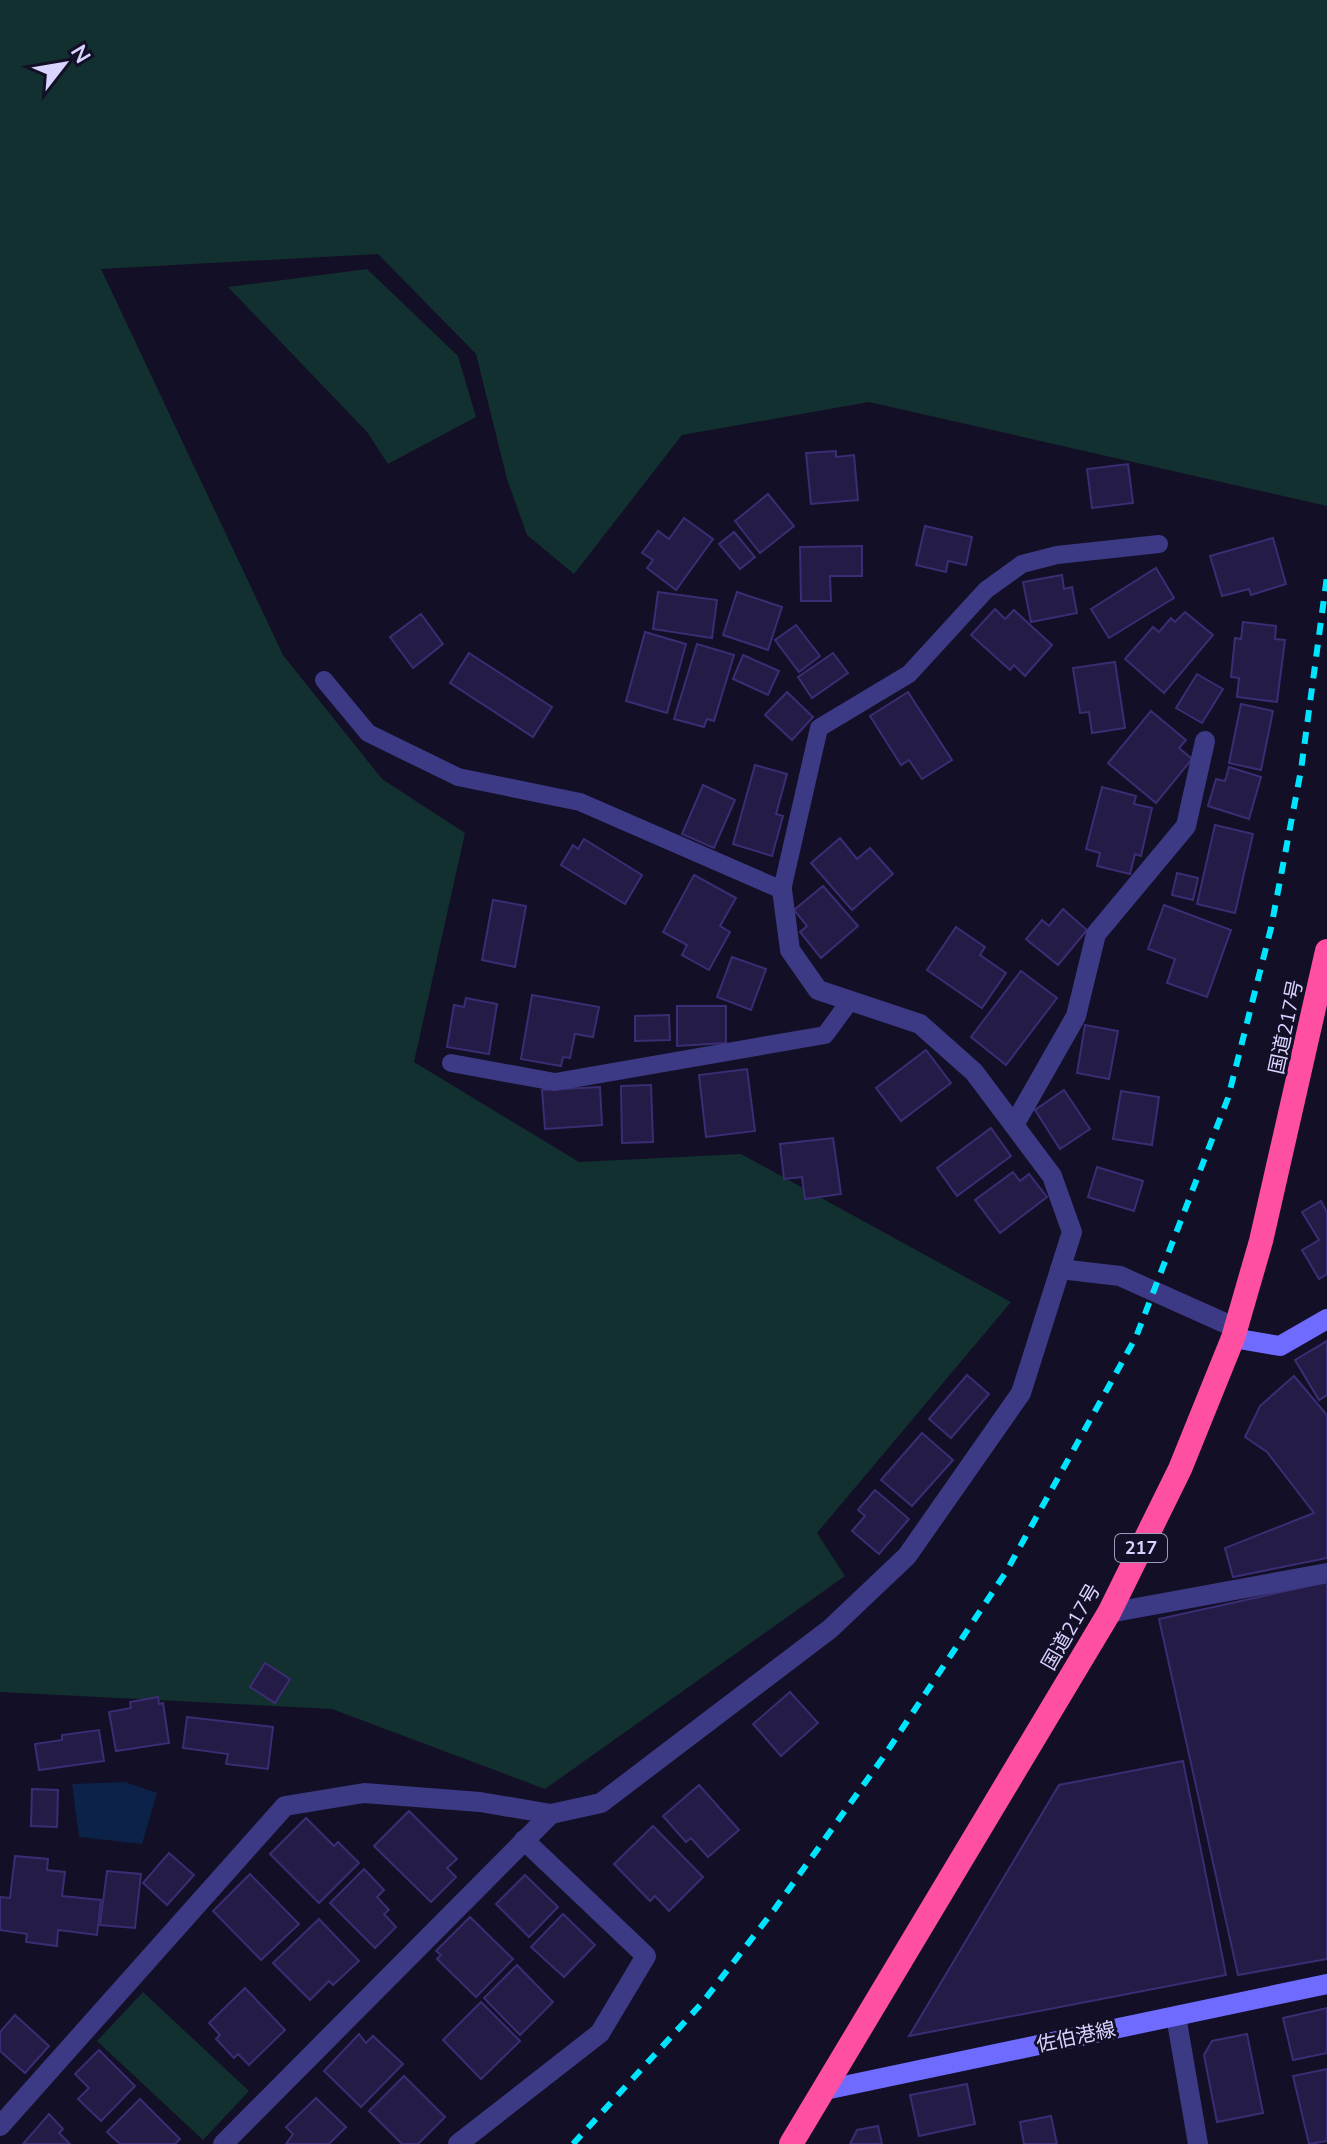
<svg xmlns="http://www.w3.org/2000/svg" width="1327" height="2144" font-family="'Nunito Sans','Noto Sans JP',sans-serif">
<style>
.green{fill:#12302f}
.water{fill:#0c2248}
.building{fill:#241b47;stroke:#3b2d73;stroke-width:2}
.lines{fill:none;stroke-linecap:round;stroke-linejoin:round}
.lane{stroke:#3d3a85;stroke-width:18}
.street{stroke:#3d3a85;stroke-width:20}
.secondary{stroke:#6f6bff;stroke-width:20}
.highway{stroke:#ff4fa3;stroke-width:24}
.rail{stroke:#00e5ff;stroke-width:6;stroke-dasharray:12 10;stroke-linecap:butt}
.labels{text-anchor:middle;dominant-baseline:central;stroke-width:6;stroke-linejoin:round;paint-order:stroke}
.shield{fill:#130f26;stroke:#9e99be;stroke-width:2}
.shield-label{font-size:18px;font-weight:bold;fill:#d9d4ff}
.street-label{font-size:20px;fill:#d9d4ff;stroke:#130f26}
</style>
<rect width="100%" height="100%" fill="#130f26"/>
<g class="green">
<path d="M0 0H1327V506L869 402 682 435 574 574 527 535 507 479 476 354 378 254 101 269 283 655 382 779 465 833 414 1062 579 1162 741 1154 1011 1302 817 1533 845 1576 545 1789 332 1709 0 1692Z"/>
<path d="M367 269 458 356 476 417 388 464 367 432 228 287Z"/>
<path d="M143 1992 249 2091 203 2140 97 2041Z"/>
</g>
<path class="water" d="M125 1782 157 1793 142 1844 79 1837 72 1784Z"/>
<g class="building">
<path d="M836 451V457L854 455 858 500 811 504 806 453Z"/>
<path d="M1128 464 1133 503 1092 508 1087 469Z"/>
<path d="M768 494 794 526 760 553 735 521Z"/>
<path d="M684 518 713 539 676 590 647 568 653 560 642 553 658 531 669 539Z"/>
<path d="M925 526 972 537 966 565 948 561 946 572 916 565Z"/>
<path d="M734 532 755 557 740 569 719 544Z"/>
<path d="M1273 538 1286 584 1251 595 1249 589 1222 596 1210 556Z"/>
<path d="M862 546V576H830L831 601H801L800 547Z"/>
<path d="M1156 568 1174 598 1109 638 1091 609Z"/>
<path d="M1062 575 1064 589 1072 587 1077 613 1031 622 1023 582Z"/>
<path d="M658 592 717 600 712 638 653 629Z"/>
<path d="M737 592 782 607 768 650 723 635Z"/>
<path d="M995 609 1005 619 1014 610 1052 645 1025 676 1014 665 1010 670 971 635Z"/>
<path d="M1185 612 1213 635 1164 693 1125 659 1153 627 1159 632 1171 618 1175 622Z"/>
<path d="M421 614 443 644 413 668 390 637Z"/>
<path d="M1243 622 1276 626 1275 639 1285 640 1277 702 1237 697 1239 678 1231 677 1235 638 1241 639Z"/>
<path d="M796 625 820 656 799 672 775 640Z"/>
<path d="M645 632 686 644 667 713 626 701Z"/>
<path d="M697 644 734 655 714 721 707 719 704 727 674 719Z"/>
<path d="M469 653 552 707 533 737 450 683Z"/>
<path d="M833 653 848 673 812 698 798 677Z"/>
<path d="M743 655 779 671 768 695 733 679Z"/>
<path d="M1115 662 1125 728 1092 733 1089 712 1080 713 1073 668Z"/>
<path d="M1197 674 1223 689 1202 723 1176 708Z"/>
<path d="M787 692 813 717 792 740 765 715Z"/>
<path d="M908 692 952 760 922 779 909 760 901 765 870 716Z"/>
<path d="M1241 704 1273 711 1261 770 1229 763Z"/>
<path d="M1151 711 1186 740 1179 748 1192 759 1156 803 1108 763Z"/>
<path d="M755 765 787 774 776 814 783 816 772 856 733 844Z"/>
<path d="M1229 767 1261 777 1249 819 1208 806 1216 779 1225 781Z"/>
<path d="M703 785 735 800 714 848 682 834Z"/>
<path d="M1102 787 1136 796 1134 804 1152 808 1141 856 1135 854 1130 874 1097 866 1100 853 1086 849Z"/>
<path d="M1215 825 1253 834 1235 913 1197 904Z"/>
<path d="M840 838 857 859 870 848 893 874 852 910 811 863Z"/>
<path d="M584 839 642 875 625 904 561 865 573 845 578 849Z"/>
<path d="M1177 873 1198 878 1193 900 1172 895Z"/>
<path d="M694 875 736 898 720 926 730 932 709 970 682 955 687 945 663 932Z"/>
<path d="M823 886 858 926 821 958 800 932 807 926 794 910Z"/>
<path d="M493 900 526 906 515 967 482 960Z"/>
<path d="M1164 905 1231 930 1207 997 1167 983 1175 959 1148 949Z"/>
<path d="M1063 909 1087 930 1058 965 1026 939 1042 920 1049 926Z"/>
<path d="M956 927 985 947 980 955 1006 973 982 1008 927 970Z"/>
<path d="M732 957 766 969 751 1010 717 997Z"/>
<path d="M1021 971 1057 998 1006 1065 971 1037Z"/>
<path d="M532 995 599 1007 593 1037 575 1034 570 1058 563 1057 561 1066 521 1059Z"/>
<path d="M466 998 497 1004 489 1054 447 1047 454 1005 464 1007Z"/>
<path d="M677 1006H726V1043L677 1046Z"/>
<path d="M669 1015 670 1040 635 1041V1016Z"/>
<path d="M1085 1025 1118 1031 1109 1079 1077 1073Z"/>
<path d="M926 1050 951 1083 901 1121 876 1088Z"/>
<path d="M747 1069 755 1131 706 1137 699 1075Z"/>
<path d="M651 1085 653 1142 622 1143 621 1086Z"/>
<path d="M600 1087 602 1125 545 1129 542 1090Z"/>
<path d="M1064 1090 1090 1129 1060 1149 1035 1110Z"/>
<path d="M1121 1091 1159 1097 1152 1145 1113 1139Z"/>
<path d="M991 1128 1011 1156 957 1196 937 1168Z"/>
<path d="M833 1138 841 1194 805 1199 802 1177 784 1179 780 1144Z"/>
<path d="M1097 1167 1143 1181 1134 1211 1088 1197Z"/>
<path d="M1013 1172 1020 1181 1029 1174 1047 1197 1000 1233 975 1200Z"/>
<path d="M1321 1201 1327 1212V1274L1319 1279 1302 1250 1319 1240 1302 1212Z"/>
<path d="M1327 1341V1395L1319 1400 1295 1360Z"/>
<path d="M967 1375 989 1394 951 1438 929 1419Z"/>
<path d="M1294 1376 1327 1415V1558L1233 1577 1225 1548 1314 1513 1267 1452 1245 1437 1260 1406Z"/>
<path d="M922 1433 953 1460 912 1506 881 1480Z"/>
<path d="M875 1490 909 1519 879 1554 852 1531 865 1516 858 1510Z"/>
<path d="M1327 1582V1959L1238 1975 1159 1619Z"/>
<path d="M265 1663 290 1679 275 1703 250 1687Z"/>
<path d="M790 1692 818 1723 781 1756 753 1724Z"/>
<path d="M158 1697 159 1704 163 1703 169 1743 116 1751 109 1712 131 1708 130 1702Z"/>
<path d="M187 1717 273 1727 268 1769 226 1764 228 1754 183 1748Z"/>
<path d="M99 1730 104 1761 39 1770 35 1744 62 1740V1735Z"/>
<path d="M1183 1761 1226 1975 909 2036 1059 1785Z"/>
<path d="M699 1785 739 1830 708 1857 691 1838 686 1842 663 1816Z"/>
<path d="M32 1789 58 1790 57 1827 31 1826Z"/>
<path d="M409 1811 457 1859 447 1868 456 1877 431 1902 374 1846Z"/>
<path d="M306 1818 334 1846 338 1842 359 1863 319 1903 270 1854Z"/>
<path d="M653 1826 703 1877 669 1911 655 1896 650 1901 614 1864Z"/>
<path d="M169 1853 194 1875 167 1905 143 1883Z"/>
<path d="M15 1856 48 1859 47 1870 65 1872 62 1896 101 1900 97 1935 58 1930 57 1946 26 1942 27 1934 0 1930V1897L10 1898Z"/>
<path d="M364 1869 384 1890 377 1897 389 1910 384 1914 396 1927 375 1948 330 1903Z"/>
<path d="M107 1871 141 1874 135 1928 100 1925Z"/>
<path d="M250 1874 299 1924 261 1960 213 1911Z"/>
<path d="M525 1875 558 1907 529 1937 496 1904Z"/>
<path d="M563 1914 595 1945 564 1977 531 1947Z"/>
<path d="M470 1917 513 1959 476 1997 437 1959 441 1955 436 1951Z"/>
<path d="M319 1919 359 1961 333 1985 329 1981 310 2000 273 1963Z"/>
<path d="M517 1965 553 2002 520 2035 484 1998Z"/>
<path d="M245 1988 285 2030 249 2065 238 2054 234 2058 216 2039 220 2035 209 2023Z"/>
<path d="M481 2002 520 2041 481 2079 443 2040Z"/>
<path d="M1327 2008V2053L1293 2060 1283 2018Z"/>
<path d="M15 2015 49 2046 25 2073 0 2051V2032Z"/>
<path d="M359 2034 366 2043 373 2036 403 2064 361 2107 324 2071Z"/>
<path d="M1247 2034 1263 2113 1217 2122 1204 2055 1212 2041Z"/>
<path d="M99 2050 135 2086 101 2121 78 2099 89 2088 75 2074Z"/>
<path d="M1327 2069V2141L1309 2144 1293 2076Z"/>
<path d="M404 2076 445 2117 418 2144H402L369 2111Z"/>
<path d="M967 2084 975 2124 919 2136 910 2095Z"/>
<path d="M316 2098 346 2127 329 2144H286L293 2134 286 2127Z"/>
<path d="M140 2099 180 2139 175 2144H120L107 2132Z"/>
<path d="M49 2114 63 2129 59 2133 70 2144H23Z"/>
<path d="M1051 2116 1057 2144H1024L1020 2122Z"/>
<path d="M878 2126 882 2144H850L857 2130Z"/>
</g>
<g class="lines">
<g class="lane">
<path d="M324 680 368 733 458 777 580 802 782 890 819 728 909 674 986 590 1022 564 1057 555 1159 544"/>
<path d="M451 1063 555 1082 825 1035 850 1001"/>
</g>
<g class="street">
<path d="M1014 1125 1076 1016 1096 934 1186 826 1205 741"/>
<path d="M1060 1269 1120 1276 1236 1328"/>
<path d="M1109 1613 1327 1573"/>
<path d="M1176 2016 1198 2144"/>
<path d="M0 2126 285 1806 364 1793 480 1802 551 1814 601 1803 830 1629 907 1556 1021 1393 1072 1232 1052 1176 974 1072 920 1024 818 990 790 950 782 890"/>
<path d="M223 2144 551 1814"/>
<path d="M458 2144 600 2033 646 1956 524 1840"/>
</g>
<g class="secondary">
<path d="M1233 1338 1280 1346 1327 1319"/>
<path d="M825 2090 1327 1984"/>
</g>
<path class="highway" d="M791 2144 1109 1613 1180 1469 1233 1338 1261 1241 1327 951"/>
<path class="rail" d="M573 2144 702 2003 774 1910 882 1759 1006 1572 1136 1337 1228 1098 1271 928 1301 770 1327 576"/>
</g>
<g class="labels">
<rect class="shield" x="1115" y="1534" width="52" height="28" rx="6"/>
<g class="shield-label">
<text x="1141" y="1548">217</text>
</g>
<g class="street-label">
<text transform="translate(1286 1027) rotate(-78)">国道217号</text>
<text transform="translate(1071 1627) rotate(-60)">国道217号</text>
<text transform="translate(1076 2037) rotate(-12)">佐伯港線</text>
</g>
</g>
<g transform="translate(64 64) rotate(59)" stroke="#130f26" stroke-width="6" paint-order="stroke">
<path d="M0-6L14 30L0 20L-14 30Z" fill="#d9d4ff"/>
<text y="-12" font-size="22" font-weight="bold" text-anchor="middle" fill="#d9d4ff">N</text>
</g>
</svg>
